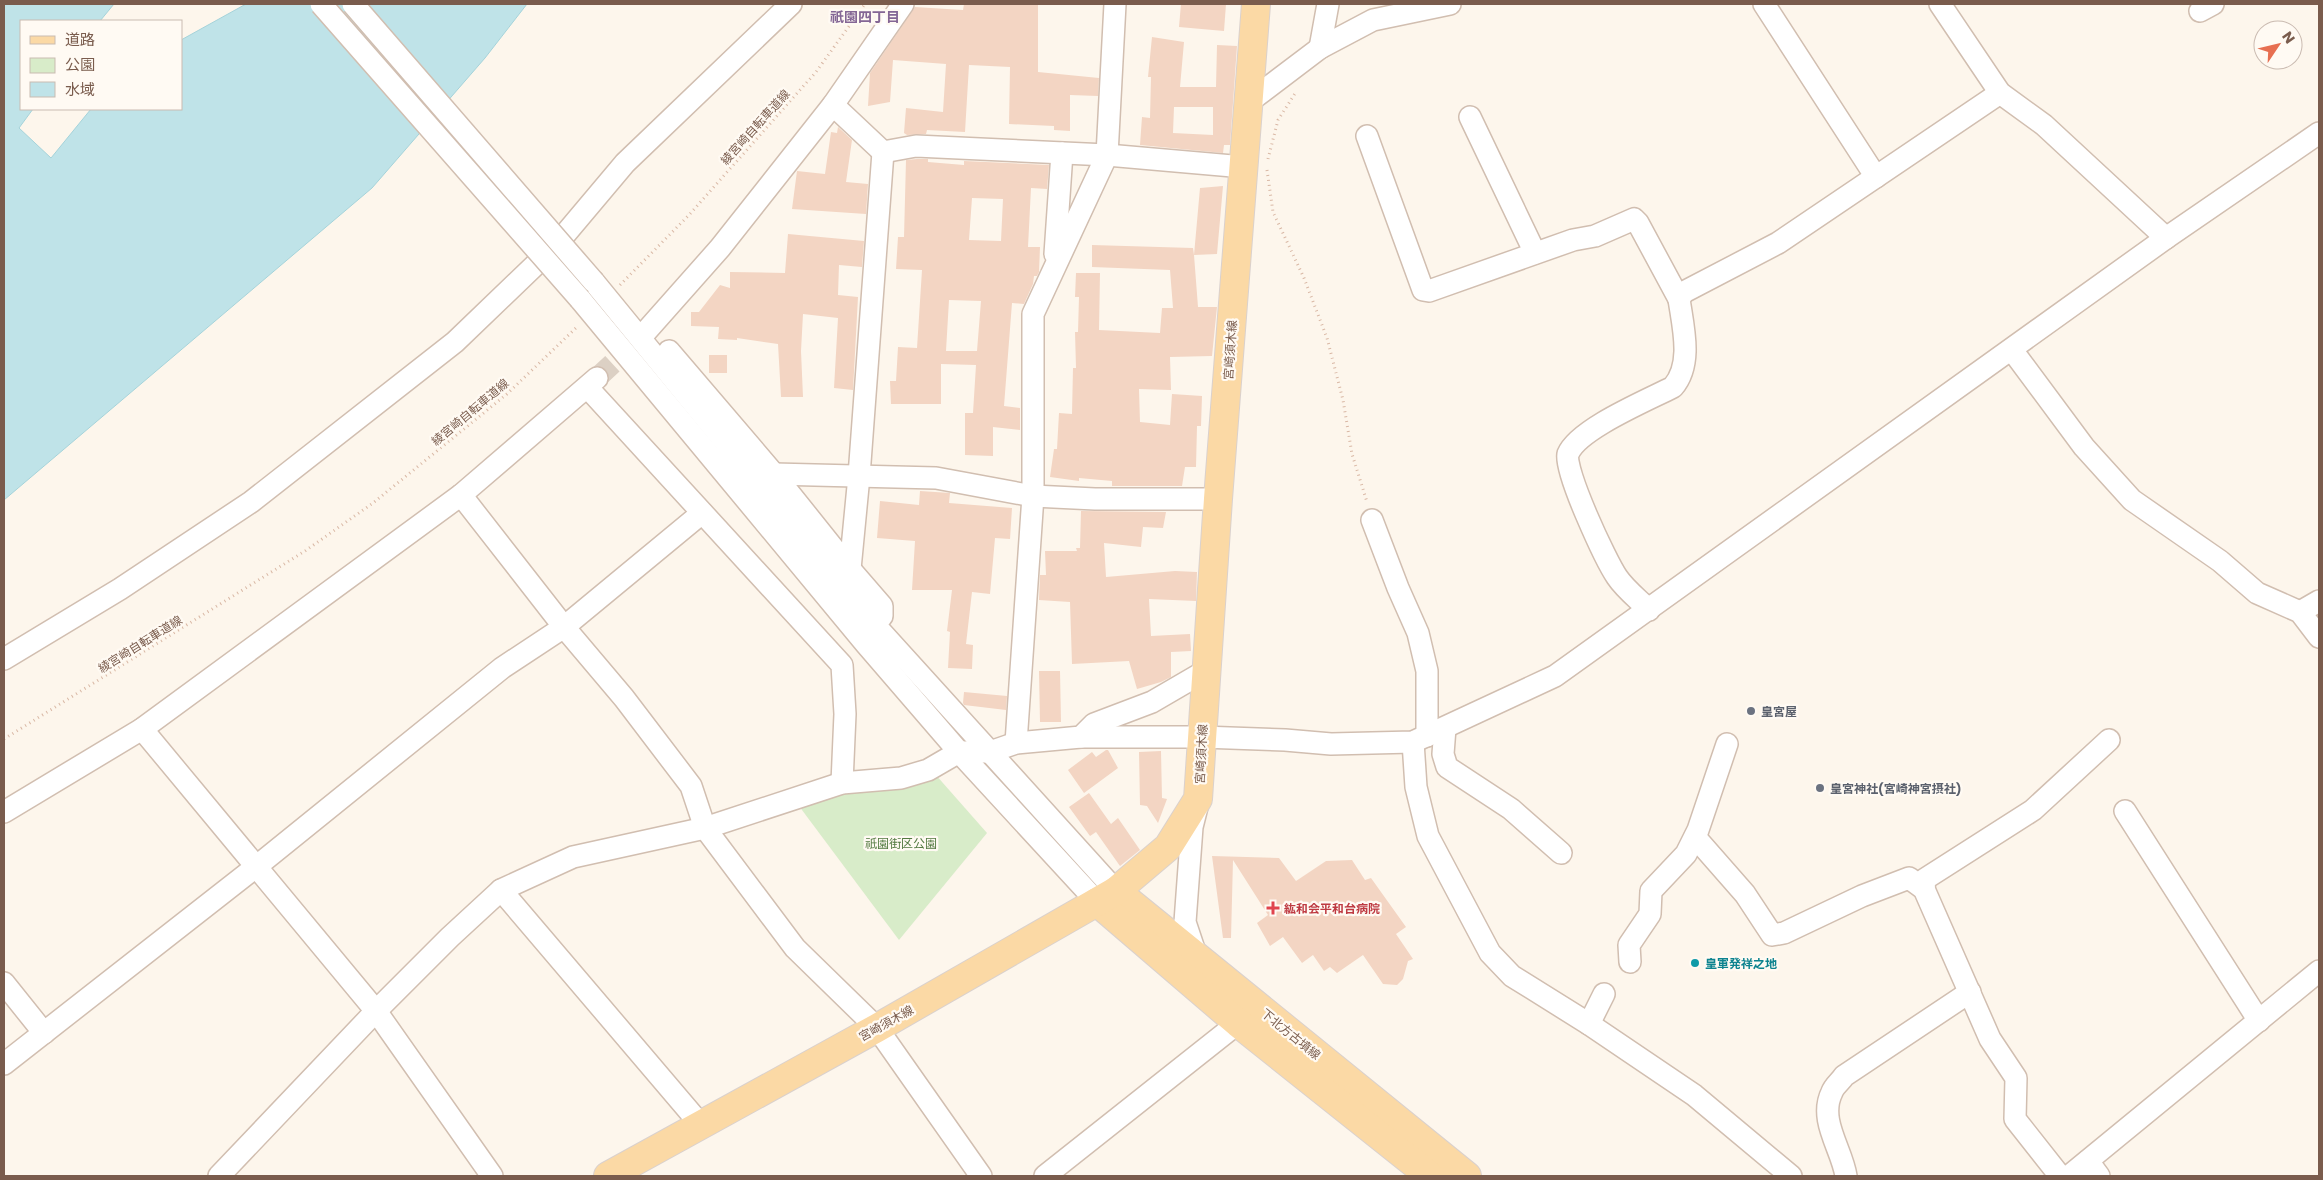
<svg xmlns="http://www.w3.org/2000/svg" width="2323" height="1180" font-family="Poppins,'Noto Sans JP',sans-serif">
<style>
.green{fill:#d8ecc9}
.water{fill:#bfe3e8;stroke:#a5d3da}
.building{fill:#f3d5c3;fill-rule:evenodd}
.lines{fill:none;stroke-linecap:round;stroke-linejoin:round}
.minor-tunnel{stroke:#dcd0c4;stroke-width:21;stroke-dasharray:21 11;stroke-linecap:butt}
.minor-casing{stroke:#d1beb0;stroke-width:24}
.major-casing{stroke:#dad1cd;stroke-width:30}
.path{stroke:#d9b8a5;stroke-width:3;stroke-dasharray:1 4;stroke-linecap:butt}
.minor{stroke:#fff;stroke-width:21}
.major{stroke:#fbd9a5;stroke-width:28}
.minor-bridge-casing{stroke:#d1beb0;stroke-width:24;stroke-linecap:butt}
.minor-bridge{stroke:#fff;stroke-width:21}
.worship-dot{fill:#6b7280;stroke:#fffaf3;stroke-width:2}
.health-dot{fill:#e0444e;stroke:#fffaf3;stroke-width:2}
.culture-dot{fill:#0f9aa8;stroke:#fffaf3;stroke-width:2}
.labels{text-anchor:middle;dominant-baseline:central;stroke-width:4.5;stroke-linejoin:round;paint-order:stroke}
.street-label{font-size:12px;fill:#7a5c4d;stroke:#fffaf3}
.worship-label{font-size:12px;font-weight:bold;fill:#5b616d;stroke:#fffaf3;text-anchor:start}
.park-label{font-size:12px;fill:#537a41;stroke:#fffaf3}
.health-label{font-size:12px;font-weight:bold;fill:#be3a42;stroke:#fffaf3;text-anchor:start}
.culture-label{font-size:12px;font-weight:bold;fill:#0d838f;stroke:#fffaf3;text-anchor:start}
.neighbourhood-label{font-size:14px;font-weight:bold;fill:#846695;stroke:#fffaf3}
</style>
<rect width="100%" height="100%" fill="#fdf6ec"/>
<path class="green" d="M935 774 987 833 899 940 799 806 843 790Z"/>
<path class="water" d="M4 4H114L100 21H21V109H33L19 128 51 158 91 109H181V40L246 4H527L485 58 372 188 4 500Z"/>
<g class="building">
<path d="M964 4H1038V72L1099 78 1098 96 1070 95V131L1054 130V126L1009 124 1010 67 969 65 965 132 927 130 926 134 907 135 904 133 906 108 943 112 946 64 893 60 890 102 868 106 870 73 915 7 963 10Z"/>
<path d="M1181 4H1226L1224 31 1179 27Z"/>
<path d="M1152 37 1184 42 1180 87H1216L1217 45 1237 46 1230 145H1224L1223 153 1140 145 1142 117 1150 118 1151 77H1148ZM1174 107H1213V135L1173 133Z"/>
<path d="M838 127 852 140 846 182 868 184 866 214 792 209 797 171 825 174 831 132 837 133Z"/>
<path d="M917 159H928V162L964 165V161L1049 165 1047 189 1031 188 1028 247H1040L1039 272 1037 276H1034L1033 284 1024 304 1012 303 1004 406 1020 408V430L993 427V456L965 455V413H973L976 365 941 364V404H891L890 381H896L898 347 917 348 922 270 896 269 898 237H904L906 160ZM972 198 1003 199 1001 241 969 240ZM949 300 981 301 977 351H946Z"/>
<path d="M1223 186 1217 254 1194 255 1198 307H1217L1212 356 1170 357 1171 390 1139 389 1140 422 1170 425 1172 394 1202 396 1201 426H1197L1196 467H1185L1182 486H1112V481L1079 478V481L1050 477 1054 449H1057L1059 413 1072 414 1073 368H1076L1075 332H1078L1079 297H1075L1076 273H1100L1099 330 1160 333 1162 308H1173L1170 270 1092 267V245L1193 248 1194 255 1200 188Z"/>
<path d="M788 234 864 241 862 267 839 265 838 295 858 297 853 390 834 388 838 318 803 314 801 351 803 397H781L778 344 737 338V340L718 339 719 327 691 326V312H699L720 285 730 288V272L785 273Z"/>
<rect x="709" y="355" width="18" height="18"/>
<path d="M920 491 950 493 949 503 1012 508 1010 539 995 538 990 594 972 592 966 644 973 645 972 669 948 668 950 632 947 631 952 590H912L915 541 877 538 880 501 919 505Z"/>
<path d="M1081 511 1166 512 1163 528 1143 527 1141 547 1104 543 1106 577 1175 571 1197 572 1196 601 1149 599 1151 636 1190 634 1191 651 1171 652V677L1161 682 1137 689 1129 661 1072 664 1070 602 1039 600 1040 575H1046L1045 551H1077L1076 548H1080Z"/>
<path d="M1039 671H1060L1061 722H1040Z"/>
<path d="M964 692 1007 696 1006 710 964 705 963 703Z"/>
<path d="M1106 750H1108L1118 768 1084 793 1068 770 1092 752 1096 757Z"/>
<path d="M1161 751 1162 798 1167 799 1158 823 1147 806 1140 805 1139 752Z"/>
<path d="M1089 793 1111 824 1118 818 1140 850 1120 866 1096 832 1090 836 1069 807Z"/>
<path d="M1212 856 1279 858 1296 881 1326 861 1352 860 1365 880 1371 878 1406 927 1396 934 1413 959 1408 961 1403 979 1397 985 1383 984 1363 955 1337 973 1330 967 1324 971 1313 955 1302 963 1283 937 1270 946 1257 923 1268 915 1233 860 1231 938H1223Z"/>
</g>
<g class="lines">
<path class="minor-tunnel" d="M597 378 638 340"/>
<g class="minor-casing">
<g id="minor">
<path d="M1764 4 1876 177"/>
<path d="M1940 4 2000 93 2044 125 2166 238"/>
<path d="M2200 11 2213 4"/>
<path d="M1320 48 1328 4"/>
<path d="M1250 101 1320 48 1373 20 1450 4"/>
<path d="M833 105 883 152"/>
<path d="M1470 117 1535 253"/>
<path d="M1367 136 1423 290 1429 291 1573 240 1595 236 1634 219 1638 223 1679 299"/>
<path d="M883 152 916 146 1107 155 1244 167"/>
<path d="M1055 254 1062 153"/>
<path d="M594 282 874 624 1116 891"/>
<path d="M580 299 866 644 959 752 1097 902"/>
<path d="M642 336 720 248 833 105 903 4"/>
<path d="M2012 350 2084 447 2132 500 2220 561 2257 593 2300 612 2319 637"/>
<path d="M669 351 774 474 850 569 882 606V616L874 624"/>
<path d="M588 388 842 665 845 714 842 783"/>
<path d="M774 474 936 478 1033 496 1095 499H1218"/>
<path d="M461 495 564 627 624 698 691 786 705 828 795 948 877 1028 981 1176"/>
<path d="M1372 520 1398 588 1418 633 1427 671V736"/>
<path d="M850 569 859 476 883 152"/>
<path d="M1649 610C1638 599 1625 589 1617 577 1606 561 1563 469 1568 454 1578 429 1648 400 1673 387 1693 364 1683 327 1679 299L1684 292 1778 243 2000 93"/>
<path d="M2300 612 2319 601"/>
<path d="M4 659 120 589 251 502 455 342 556 245 625 163 791 4"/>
<path d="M1445 728 1443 754 1447 767 1511 809 1561 853"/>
<path d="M142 729 376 1011 492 1176"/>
<path d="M1081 737H1202L1285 740 1331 744 1413 742 1555 676 2166 238 2319 133"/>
<path d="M1413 742 1416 787 1428 836 1490 953 1512 976 1589 1024 1694 1095 1791 1176"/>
<path d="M1016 743 1033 496V314L1107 155 1115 4"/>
<path d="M1197 807 1192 827 1185 922 1197 958"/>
<path d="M2125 811 2259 1021"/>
<path d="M4 812 142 729 461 495 597 378"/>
<path d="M1695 837 1745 894 1772 935 1784 933 1862 896 1909 878 1924 889 1990 1039 2016 1078 2015 1119 2060 1176"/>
<path d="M1924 889 1925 879 2033 810 2109 740"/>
<path d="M501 890 701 1125"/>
<path d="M1630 962 1629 945 1650 914 1651 891 1686 854 1698 830 1727 744"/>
<path d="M4 983 44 1033"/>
<path d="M1589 1024 1604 994"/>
<path d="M4 1064 257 866 502 668 564 627 702 513"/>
<path d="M2088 1161 2099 1176"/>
<path d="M219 1176 376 1011 450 937 501 890 573 857 705 828 842 783 901 778 928 770 959 752H990L1016 743 1081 737 1094 724 1152 702 1207 670"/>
<path d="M1045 1176 1238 1023"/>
<path d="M1846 1176C1842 1149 1818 1120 1832 1092 1834 1086 1841 1081 1844 1076L1970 992"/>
<path d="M2069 1176 2319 971"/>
</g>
</g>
<g class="major-casing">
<g id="major">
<path d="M1116 891 1467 1176"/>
<path d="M1097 902 1238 1023 1430 1176"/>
<path d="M608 1176 877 1028 1116 891 1168 847 1198 799 1218 499 1256 4"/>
</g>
</g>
<g class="path">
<path d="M1268 159 1278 120 1296 92"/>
<path d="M1267 170 1273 212 1304 278 1327 338 1343 400 1352 454 1367 502"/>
<path d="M620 285 689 215 816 72 865 4"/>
<path d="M4 739 305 551 373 503 507 394 578 326"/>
</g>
<use href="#minor" class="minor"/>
<use href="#major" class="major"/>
<g class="minor-bridge-casing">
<g id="minor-bridge">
<path d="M321 4 580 299"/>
<path d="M353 4 594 282"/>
</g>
</g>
<use href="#minor-bridge" class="minor-bridge"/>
</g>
<g class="worship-dot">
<circle cx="1751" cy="711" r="5"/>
<circle cx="1820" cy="788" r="5"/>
</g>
<path class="health-dot" d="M1270.5 900.5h5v5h5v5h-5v5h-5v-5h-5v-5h5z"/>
<circle class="culture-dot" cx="1695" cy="963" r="5"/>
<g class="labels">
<g class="street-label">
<text transform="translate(755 127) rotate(-48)">綾宮崎自転車道線</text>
<text transform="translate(1230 350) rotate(-86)">宮崎須木線</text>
<text transform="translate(470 412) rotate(-40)">綾宮崎自転車道線</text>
<text transform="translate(140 644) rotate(-32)">綾宮崎自転車道線</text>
<text transform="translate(1201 754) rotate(-87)">宮崎須木線</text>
<text transform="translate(886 1023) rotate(-29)">宮崎須木線</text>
<text transform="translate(1291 1034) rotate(39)">下北方古墳線</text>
</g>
<g class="worship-label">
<text x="1761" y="711">皇宮屋</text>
<text x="1830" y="788">皇宮神社(宮崎神宮摂社)</text>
</g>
<g class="park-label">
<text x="901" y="843">祇園街区公園</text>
</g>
<g class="health-label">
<text x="1284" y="908">紘和会平和台病院</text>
</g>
<g class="culture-label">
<text x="1705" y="963">皇軍発祥之地</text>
</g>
<g class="neighbourhood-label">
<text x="865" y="17">祇園四丁目</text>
</g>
</g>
<rect width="2323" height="1180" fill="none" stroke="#7a5c4d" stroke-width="10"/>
<rect x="20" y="20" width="162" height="90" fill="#fffaf3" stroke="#cabbb1"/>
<rect x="30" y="36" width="25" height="8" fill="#fbd9a5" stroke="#cabbb1"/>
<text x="65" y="45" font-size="15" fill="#7a5c4d">道路</text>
<rect x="30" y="58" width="25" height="15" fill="#d8ecc9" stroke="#cabbb1"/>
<text x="65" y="70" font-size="15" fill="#7a5c4d">公園</text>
<rect x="30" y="82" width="25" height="15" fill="#bfe3e8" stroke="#cabbb1"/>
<text x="65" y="95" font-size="15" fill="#7a5c4d">水域</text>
<g transform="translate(2278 45) rotate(55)"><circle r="24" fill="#fffaf3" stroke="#cabbb1"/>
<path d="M0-4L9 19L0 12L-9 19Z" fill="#e76f51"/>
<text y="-8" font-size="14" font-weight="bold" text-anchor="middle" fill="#7a5c4d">N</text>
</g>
</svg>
